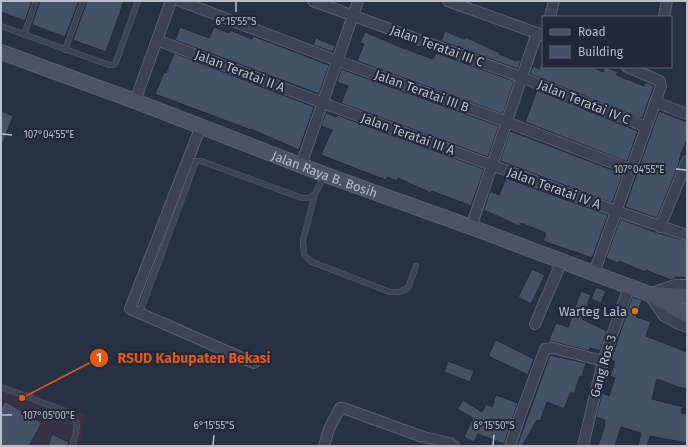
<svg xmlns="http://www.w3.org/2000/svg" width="688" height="447" font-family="'Fira Sans',sans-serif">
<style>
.medical{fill:#373345}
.building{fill:#455167;stroke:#222a3b}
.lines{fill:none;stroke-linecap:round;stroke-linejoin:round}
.lane-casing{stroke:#5a6171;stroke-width:6}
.street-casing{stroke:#5a6171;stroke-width:12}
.secondary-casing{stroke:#5a6171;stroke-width:16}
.lane{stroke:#3b4354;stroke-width:5}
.street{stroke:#3b4354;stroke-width:10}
.secondary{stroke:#495267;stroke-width:14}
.ticks{fill:none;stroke:#b9bfcd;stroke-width:1.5}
.food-dot{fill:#e8710a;stroke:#202839;stroke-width:1.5}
.labels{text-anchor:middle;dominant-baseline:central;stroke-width:4;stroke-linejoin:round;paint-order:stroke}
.street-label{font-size:13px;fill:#b9bfcd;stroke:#202839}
.poi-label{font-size:13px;fill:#b9bfcd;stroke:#202839;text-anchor:end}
.ticks-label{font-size:10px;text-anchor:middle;fill:#b9bfcd;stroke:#202839;stroke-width:4;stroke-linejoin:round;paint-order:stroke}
.leader{fill:none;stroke:#e8590c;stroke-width:1.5}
.callout-dot{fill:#e8590c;stroke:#202839;stroke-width:1.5}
.mark-label{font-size:12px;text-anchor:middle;font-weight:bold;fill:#fff}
.callout-label{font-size:14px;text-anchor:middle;font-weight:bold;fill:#e8590c;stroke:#202839;stroke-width:4;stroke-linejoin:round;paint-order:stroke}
</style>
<rect width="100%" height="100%" fill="#273144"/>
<path class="medical" d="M1 382 85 415 83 432 79 446H1Z"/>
<g class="building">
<path d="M1 1H32L25 21 1 12Z"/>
<path d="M40 1H79L65 37 33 25 32 24Z"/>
<path d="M87 1H124L106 52 73 40Z"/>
<path d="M180 27 209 38 214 27 229 33 230 30 252 39 253 36 329 65 319 94 175 40Z"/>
<path d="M445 31 464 39 465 37 500 53 499 54 516 61 517 60 521 61 518 69 441 41Z"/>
<path d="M365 32 400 47 433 59 436 53 514 81 503 114 357 61 364 44 360 43Z"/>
<path d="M316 38 335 46 333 52 313 45Z"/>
<path d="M174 53 314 107 299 150 251 129V130L155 94 164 72 166 73Z"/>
<path d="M541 64 543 65V67H592L603 72 605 67 618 72 616 75 644 86 646 82 654 86 642 119 530 74 533 66 539 69Z"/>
<path d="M341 69 499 126 488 157 341 103 348 86 337 82Z"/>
<path d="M537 90 638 131 627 162 525 122Z"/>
<path d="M1 111 13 116 2 145H1Z"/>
<path d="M659 111 687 122V139L679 160 680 161 657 218 625 207Z"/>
<path d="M326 113 336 117 337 115 484 169 471 206 432 191 431 193 398 178 397 181 387 177 386 180 321 155 332 130 321 126Z"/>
<path d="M510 131 623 174 612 203 500 161Z"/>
<path d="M506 178 608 215 592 258 543 241 546 233 521 223 519 226 484 210 490 191 499 195Z"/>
<path d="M620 219 658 233 687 241V278L677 277 671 280 646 270 645 272 619 261 618 263 606 258Z"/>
<path d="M532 269 545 275 531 304 518 297Z"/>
<path d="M596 287 606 291 601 303 591 299Z"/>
<path d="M581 291 591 295 582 319 607 331 600 351 590 348 589 351 554 342H548L556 323 568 327Z"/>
<path d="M632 297 642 300 636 317 651 322 646 336 687 352V389L678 387 657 379 652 399 683 407 681 413 687 414V443L650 436 647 446H638L641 433 621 427 615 446H598L605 425 604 424 605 420 596 417 602 393 609 396 615 378 610 376 615 362 611 360Z"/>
<path d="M496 340 534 359 528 375 488 356Z"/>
<path d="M550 355 586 363 582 377 580 376 574 394 571 392 564 409 547 402 540 421 537 420 522 446H517Z"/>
<path d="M448 361 474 371 470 382 444 372Z"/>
<path d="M496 395 518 403 504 444 478 434 474 442 464 437 473 418 457 409 463 400 482 412 486 404 492 407Z"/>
<path d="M5 401 42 423 29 446H1V408Z"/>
<path d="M52 434 69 442 68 446H48Z"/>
</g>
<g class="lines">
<g class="lane-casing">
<g id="lane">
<path d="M1 26 109 65H113L116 62 138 1"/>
<path d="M24 35 36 1"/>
<path d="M65 50 83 1"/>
<path d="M315 194 303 240 304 255 312 262 390 292H399L408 288 416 266"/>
<path d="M142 307 196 161H201L302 198H309L315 194 325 175"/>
<path d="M1 387 65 411C82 421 77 430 72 446"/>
</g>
</g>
<g class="street-casing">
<g id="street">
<path d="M180 1 338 61 507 122 631 170"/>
<path d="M313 1 521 77 646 127"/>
<path d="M448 1 542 35"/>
<path d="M664 16 667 1"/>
<path d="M550 17 554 1"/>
<path d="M157 40 323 103 616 211 687 235"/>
<path d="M135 101 171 1"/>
<path d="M655 102 687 114"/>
<path d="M201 126 130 309 254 363"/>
<path d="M301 165 358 1"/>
<path d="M471 227 537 33"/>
<path d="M660 227 687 161"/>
<path d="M594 273 661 86 660 81 627 67"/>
<path d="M687 285H675L649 294 664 316 679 324 687 327"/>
<path d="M535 324 562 261"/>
<path d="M324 446 329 429 340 408H343L423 437 450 443 454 446"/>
<path d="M510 446 520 416 545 349 553 348 603 361"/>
<path d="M583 446 603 361 629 287"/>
</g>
</g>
<g class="secondary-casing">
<g id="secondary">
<path id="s1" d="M1 52 135 101 326 175 471 227 649 294 687 314"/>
<path d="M653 294 687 296"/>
</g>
</g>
<use href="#lane" class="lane"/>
<use href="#street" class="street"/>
<use href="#secondary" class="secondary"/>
</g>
<path class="ticks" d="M236 12V2M2 134 12 135M676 169 686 170M2 415H12M213 445 214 435M493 445 494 435"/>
<circle class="food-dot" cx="635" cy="311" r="4"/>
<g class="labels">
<g class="street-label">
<text transform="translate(437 46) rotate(20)">Jalan Teratai III C</text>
<text transform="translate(240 71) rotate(21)">Jalan Teratai II A</text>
<text transform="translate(422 91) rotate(20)">Jalan Teratai III B</text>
<text transform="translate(584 102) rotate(22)">Jalan Teratai IV C</text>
<text transform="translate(408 134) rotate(20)">Jalan Teratai III A</text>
<text stroke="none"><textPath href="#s1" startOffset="346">Jalan Raya B. Bosih</textPath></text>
<text transform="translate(554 188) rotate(20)">Jalan Teratai IV A</text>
<text transform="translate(603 366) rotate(-74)">Gang Ros 3</text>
</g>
<g class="poi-label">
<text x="627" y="311">Warteg Lala</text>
</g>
</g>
<g class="ticks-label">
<text x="236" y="25">6°15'55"S</text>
<text x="49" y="138">107°04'55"E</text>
<text x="639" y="173">107°04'55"E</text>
<text x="49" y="419">107°05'00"E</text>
<text x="214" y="429">6°15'55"S</text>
<text x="494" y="429">6°15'50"S</text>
</g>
<path class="leader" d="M22 398L99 358"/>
<g class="callout-dot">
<circle cx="22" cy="398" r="4"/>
<circle cx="99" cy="358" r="10"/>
</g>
<g class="mark-label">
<text x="99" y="362">1</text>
</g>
<g class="callout-label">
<text x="194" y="363">RSUD Kabupaten Bekasi</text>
</g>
<rect width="688" height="447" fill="none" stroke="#b9bfcd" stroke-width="4"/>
<rect x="542" y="16" width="130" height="52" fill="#202839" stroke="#5d6474"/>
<rect x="550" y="29" width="20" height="6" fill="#495267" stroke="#5d6474"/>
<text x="578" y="36" font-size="12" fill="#b9bfcd">Road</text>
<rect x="550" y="46" width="20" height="12" fill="#455167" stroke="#5d6474"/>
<text x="578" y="56" font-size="12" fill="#b9bfcd">Building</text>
</svg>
